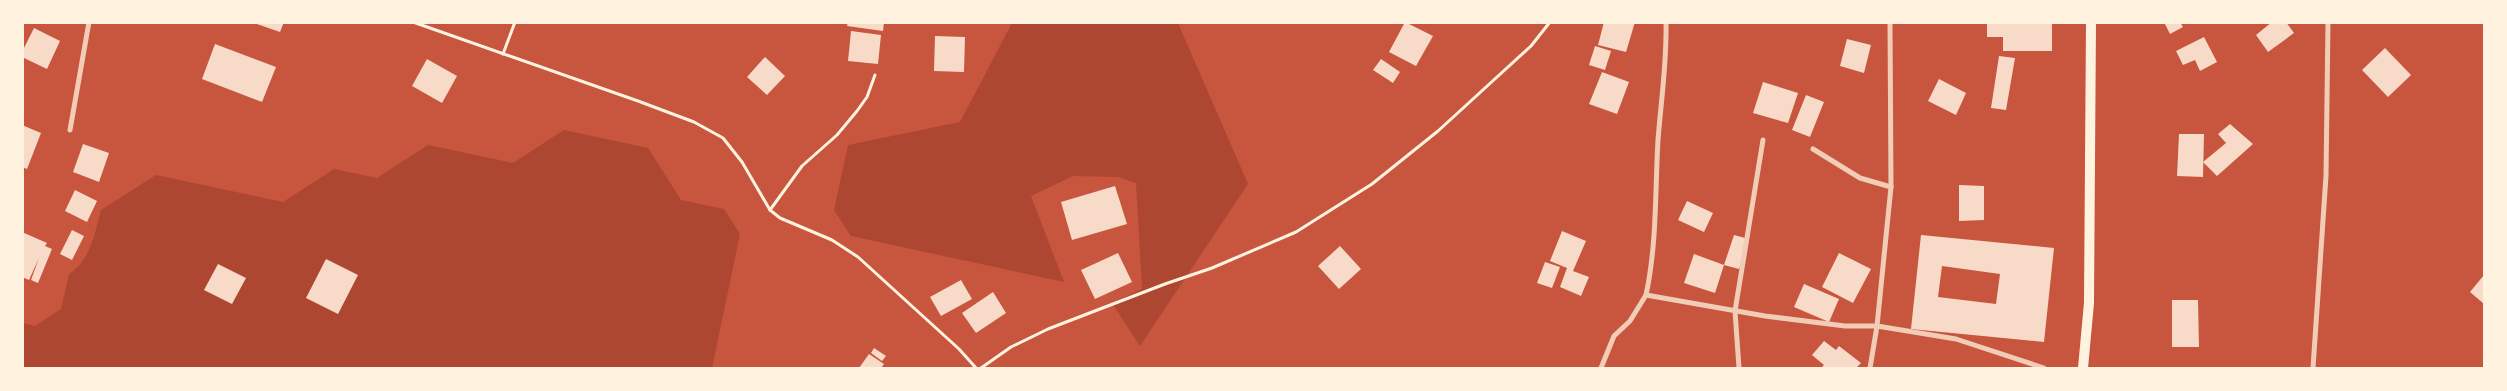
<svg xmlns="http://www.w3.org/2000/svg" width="2507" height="391" font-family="'Archivo Narrow',sans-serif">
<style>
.green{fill:#ae4732}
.building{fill:#f7dbc8;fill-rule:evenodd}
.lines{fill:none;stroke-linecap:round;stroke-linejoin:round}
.path{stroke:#fff3e0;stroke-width:3}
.minor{stroke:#f1ccb7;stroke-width:5}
.secondary{stroke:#fff3e0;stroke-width:10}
</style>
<rect width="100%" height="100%" fill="#c8553d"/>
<g class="green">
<path d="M1012 23H1178L1248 184 1140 346 1112 303 1142 289 1136 183 1118 177 1073 176 1031 196 1064 282 851 236 834 210 848 145 960 122Z"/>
<path d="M564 130 648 148 681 200 724 209 740 234 712 368H23V323L35 326 61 309 69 274C90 261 95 233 101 210L156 175 283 202 334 169 377 178 428 145 513 163Z"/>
</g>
<g class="building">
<path d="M251 22H284L280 32Z"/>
<path d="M848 22H884L883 31 847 26Z"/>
<path d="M1405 22 1433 36 1416 66 1389 52Z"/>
<path d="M1604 22H1635L1626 52 1598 45Z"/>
<path d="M1987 22H2052V51H2003V37H1987Z"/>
<path d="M2164 22H2180L2183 27 2170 34Z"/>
<path d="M2272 22H2286L2294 33 2268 52 2256 35Z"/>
<path d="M34 28 60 41 47 69 22 57V52Z"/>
<path d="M851 31 881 35 878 64 848 61Z"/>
<path d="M935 36 965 37 964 72 934 71Z"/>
<path d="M2204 37 2217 62 2200 71 2195 60 2183 65 2176 51Z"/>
<path d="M1847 39 1871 45 1864 73 1840 66Z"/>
<path d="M215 44 276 67 262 102 202 79Z"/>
<path d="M1595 46 1611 51 1605 70 1589 65Z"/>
<path d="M2385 48 2411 75 2388 97 2362 70Z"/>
<path d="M1999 56 2015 58 2006 110 1991 108Z"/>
<path d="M765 57 785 76 767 95 747 77Z"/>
<path d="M427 59 457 76 442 103 412 86Z"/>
<path d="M1381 59 1400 72 1393 83 1373 70Z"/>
<path d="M1602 72 1629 82 1617 114 1589 104Z"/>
<path d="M1939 79 1966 93 1956 115 1928 101Z"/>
<path d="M1763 82 1798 93 1788 123 1753 113Z"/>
<path d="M1806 95 1824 102 1810 137 1792 130Z"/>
<path d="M2230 124 2253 144 2217 176 2203 162 2226 143 2218 134Z"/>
<path d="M22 125 41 133 27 169 22 167Z"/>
<path d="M2179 134H2204L2203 177 2177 176Z"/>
<path d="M83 144 109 153 99 182 73 172Z"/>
<path d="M1959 185 1984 186V220L1959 221Z"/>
<path d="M1115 186 1127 224 1072 240 1061 202Z"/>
<path d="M75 190 97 201 87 222 65 211Z"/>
<path d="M1687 201 1713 213 1704 232 1678 220Z"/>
<path d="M72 230 84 236 72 260 60 254Z"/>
<path d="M1562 231 1586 241 1573 271 1589 277 1581 296 1560 287 1567 268 1550 261Z"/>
<path d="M22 232 47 243 45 246 52 249 38 283 31 280 39 258 29 280 22 277Z"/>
<path d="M1734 235 1749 239 1739 269 1724 265Z"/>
<path d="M1921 235 2054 248 2044 342 1911 329ZM1942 266 2000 274 1996 304 1938 297Z"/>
<path d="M1340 246 1361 269 1339 289 1318 266Z"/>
<path d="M1118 253 1132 282 1095 299 1081 270Z"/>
<path d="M1839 253 1871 269 1853 303 1822 287Z"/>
<path d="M1694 254 1724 265 1715 293 1684 283Z"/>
<path d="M326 259 358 275 338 314 306 298Z"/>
<path d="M1545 262 1560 267 1552 288 1537 283Z"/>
<path d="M218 264 246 278 232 304 204 290Z"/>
<path d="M2484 275V304L2470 292Z"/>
<path d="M961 280 972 299 941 316 930 297Z"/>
<path d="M1804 284 1839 299 1829 322 1794 307Z"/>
<path d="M993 292 1006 313 976 333 962 313Z"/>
<path d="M2172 300H2198L2199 347H2172Z"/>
<path d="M1824 341 1836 350 1839 346 1861 363 1856 368H1821L1824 365 1812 355Z"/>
<path d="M874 348 886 356 882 361 871 353Z"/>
<path d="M869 354 884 364 881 368H859Z"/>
</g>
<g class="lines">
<g class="path">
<path d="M413 22 638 101 694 122 723 138 742 162 770 210 780 218 832 240 858 257 959 349 976 368"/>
<path d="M503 54 515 22"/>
<path d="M770 210 802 166 837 135 857 111 867 97 875 75"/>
<path d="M981 368 1011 347 1048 329 1165 284 1212 268 1296 232 1372 184 1438 131 1531 46 1550 22"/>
</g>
<g class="minor">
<path d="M1666 22C1667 62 1661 101 1658 140 1655 192 1657 244 1646 295L1765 316 1845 326H1877L1956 339 2044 368"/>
<path d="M70 130 89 22"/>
<path d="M1813 149 1860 178 1891 187"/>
<path d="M1601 368 1614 336 1630 321 1646 295"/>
<path d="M1739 368 1735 311 1763 140"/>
<path d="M1870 368 1877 326 1891 187 1890 22"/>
<path d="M2313 368 2326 176 2328 22"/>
</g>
<path class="secondary" d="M2083 368 2089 303 2091 22"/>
</g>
<rect width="2507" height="391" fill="none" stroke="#fff3e0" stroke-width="48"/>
</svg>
